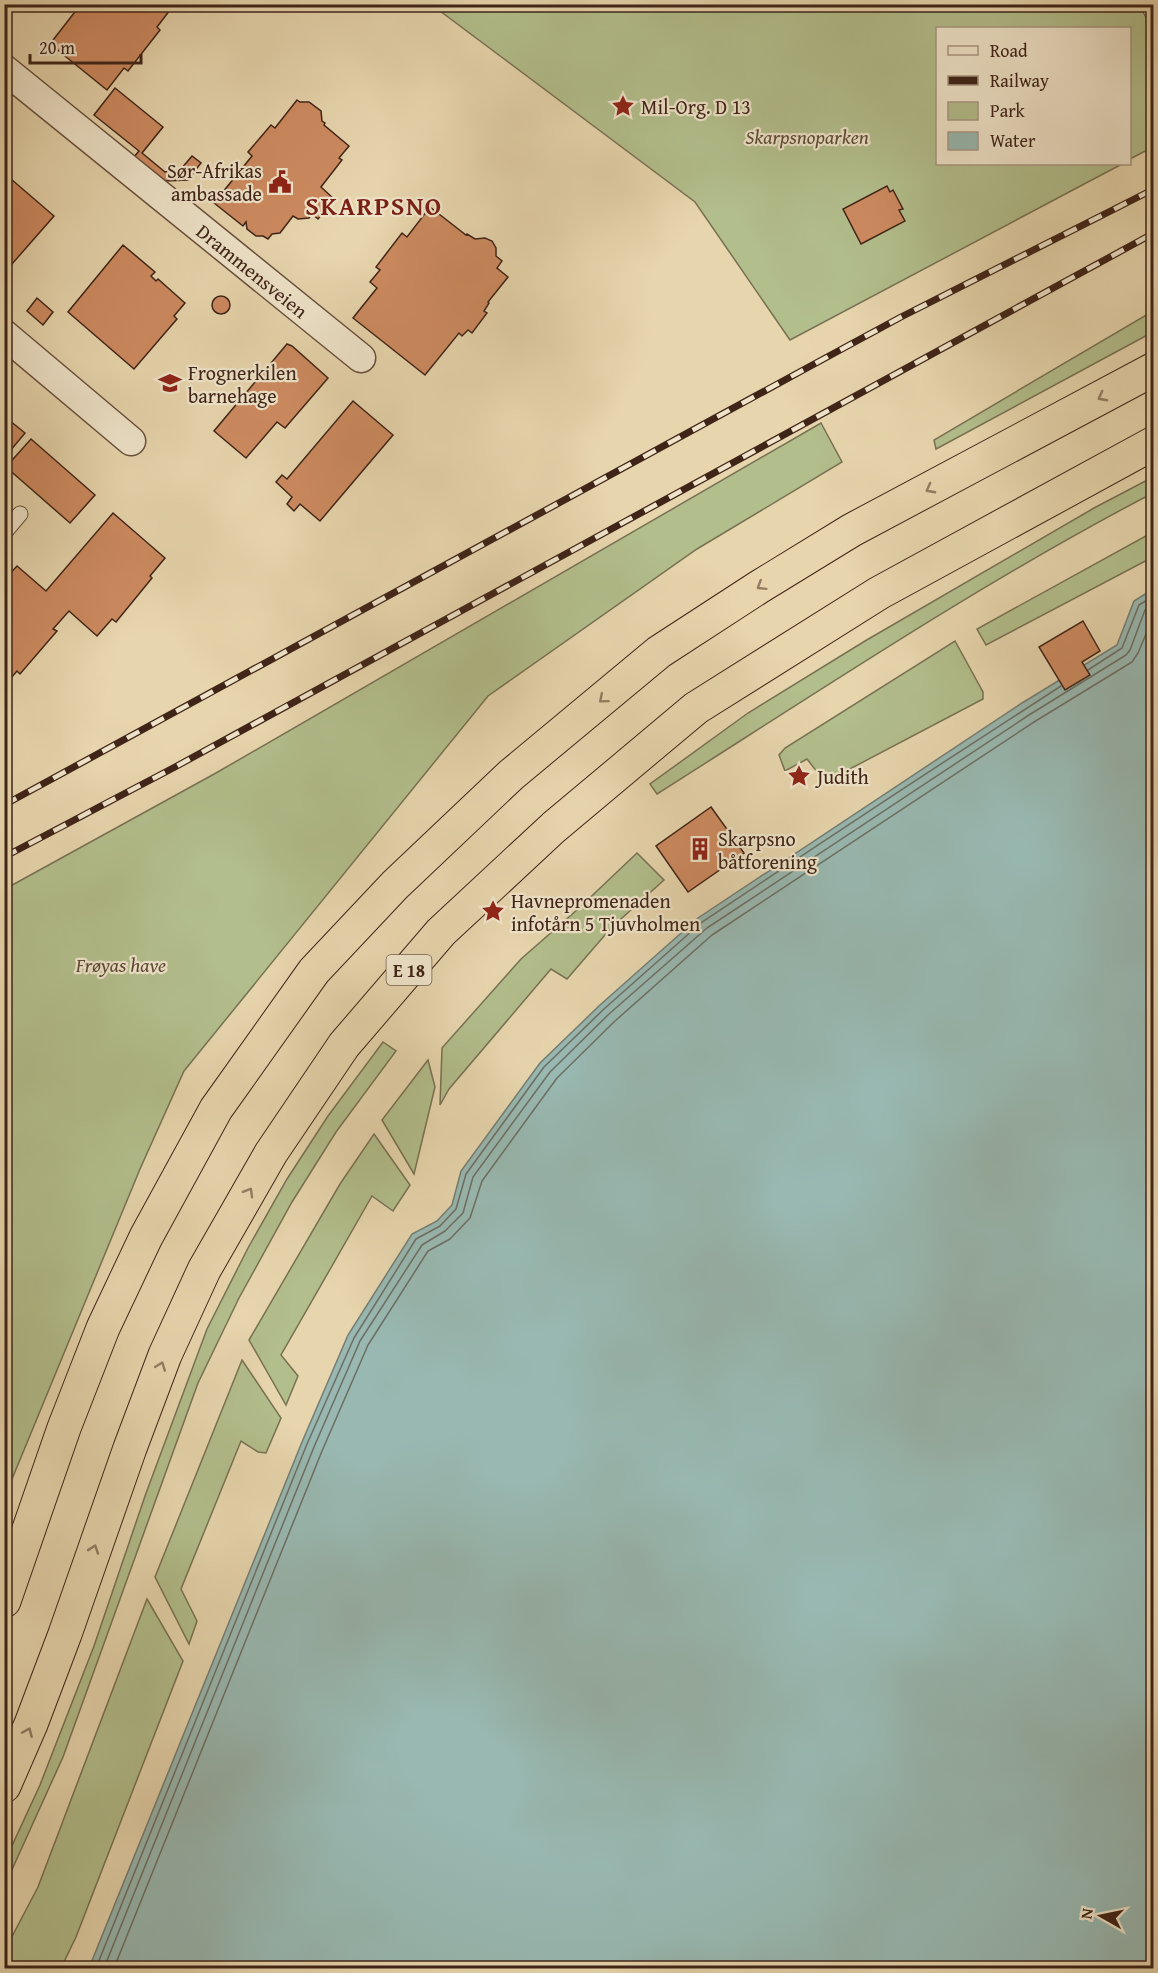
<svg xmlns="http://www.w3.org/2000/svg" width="1158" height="1973" font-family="'Gentium Book Plus',serif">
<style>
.green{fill:#b2be8c;stroke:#787152;stroke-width:1.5}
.water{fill:#98b8b1;stroke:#747d74;stroke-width:1.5}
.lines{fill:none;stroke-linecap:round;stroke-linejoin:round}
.shore{stroke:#6c6e64;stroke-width:1.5}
.building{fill:#cd8a60;stroke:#3f2418;stroke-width:1.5}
.service-casing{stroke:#69503d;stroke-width:17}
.minor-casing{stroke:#69503d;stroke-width:31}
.trunk-casing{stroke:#3f2418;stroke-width:35}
.service{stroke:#efe4ca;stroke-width:15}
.minor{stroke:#efe4ca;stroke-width:28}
.trunk{stroke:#e7d5ad;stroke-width:33}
.rail-casing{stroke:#3f2418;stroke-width:7}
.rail{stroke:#efe4ca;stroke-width:4.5;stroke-dasharray:14;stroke-linecap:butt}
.oneway{stroke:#937c62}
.labels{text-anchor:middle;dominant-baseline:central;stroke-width:4.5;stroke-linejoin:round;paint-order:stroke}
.shield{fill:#efe4ca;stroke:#745e4d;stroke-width:1.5}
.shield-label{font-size:18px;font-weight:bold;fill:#3f2418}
.poi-label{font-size:20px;fill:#3f2418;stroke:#efe4ca;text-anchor:start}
.park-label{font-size:20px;font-style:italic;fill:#5c4a35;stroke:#efe4ca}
.street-label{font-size:20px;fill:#3f2418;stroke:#efe4ca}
.district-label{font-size:26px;font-weight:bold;letter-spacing:1.5px;fill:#7a1f14;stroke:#efe4ca}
</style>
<rect width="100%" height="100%" fill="#e7d5ad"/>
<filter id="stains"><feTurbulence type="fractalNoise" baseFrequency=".00333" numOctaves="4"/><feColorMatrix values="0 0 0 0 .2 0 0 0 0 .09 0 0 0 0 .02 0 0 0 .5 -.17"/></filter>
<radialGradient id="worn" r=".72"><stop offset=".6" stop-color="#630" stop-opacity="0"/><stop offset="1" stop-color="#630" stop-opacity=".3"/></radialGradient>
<g class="green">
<path d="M432 5H1153V147L1130 159V28H938V164H1122L790 340 695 202Z"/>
<path d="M1153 311V332L936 449 934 440Z"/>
<path d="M821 423 842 462 697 549 488 696 184 1071 140 1169 5 1496V889L216 773Z"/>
<path d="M1153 477V493C982 582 821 690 657 794L650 784 748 713 865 641 1094 508Z"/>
<path d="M1153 532V557L986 645 977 629Z"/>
<path d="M955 641 983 692V699L825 782 807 759 785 771 779 755 785 748Z"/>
<path d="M637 853 664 880 611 928 567 979 551 969 449 1089 440 1105 442 1048 521 959 578 909Z"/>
<path d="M383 1042 396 1051 336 1132 292 1202 239 1298 198 1383 63 1757 5 1885V1861L40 1785 94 1646 145 1496 207 1329 248 1248 287 1179 328 1116Z"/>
<path d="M428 1060 435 1087 414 1174 382 1120Z"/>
<path d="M374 1134 410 1185 393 1211 372 1196 281 1355 298 1376 286 1405 249 1340 340 1184Z"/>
<path d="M242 1360 281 1418 266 1453 258 1452 241 1441 181 1589 197 1621 189 1644 155 1577Z"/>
<path d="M147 1599 183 1661 76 1937 61 1968H5V1950L38 1887Z"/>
</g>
<path class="water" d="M1153 589V1968H89L302 1442 348 1335 412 1234 437 1221 452 1205 461 1171 540 1063 600 1005 698 918 1022 703 1117 645 1134 601Z"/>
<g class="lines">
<g class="shore">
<path d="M1088 670 1122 648 1139 605 1154 596"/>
<path d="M96 1968 307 1444 354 1338 416 1239 440 1226 456 1209 466 1174 544 1067 604 1009 702 922 904 788 1061 686"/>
<path d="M104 1968 314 1447 360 1341 422 1245 445 1231 463 1213 473 1177 550 1072 609 1014 707 928 1029 715 1126 655 1130 650 1145 610 1154 605"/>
<path d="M114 1968 322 1451 368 1345 428 1251 450 1239 470 1218 482 1181 557 1078 615 1021 712 935 1034 722 1132 662 1138 653 1154 615"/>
</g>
</g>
<g class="building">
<path d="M81 4H171L173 6 157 27 160 30 128 71 124 68 107 90 50 44Z"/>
<path d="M115 88 163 127 142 153 165 172 181 169 192 156 201 163 188 180 164 181 134 157 139 151 94 115Z"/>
<path d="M297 100 300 102H309L321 111 322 121 325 123 324 125 349 146 339 158 342 160 321 187 334 199 318 219 312 214 309 218 298 219 293 216 280 233 272 234 268 239 263 236H256L247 229 246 222 243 226 214 203 252 156 248 152 271 125 275 128Z"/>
<path d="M4 173 54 216 12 264 8 260 4 261Z"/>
<path d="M887 186 890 192 893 190 903 209 899 210 905 221 861 244 843 209Z"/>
<path d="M430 207 466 235 467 234 475 239 485 238 492 241 496 248V256L502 261 497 268 508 277 488 302 489 303 484 311 487 313 472 333 468 330 462 336 459 333 425 375 353 318 377 288 370 282 380 270 376 267 402 233 407 237Z"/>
<path d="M123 245 155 272 151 276 156 281 158 279 185 303 174 316 177 319 134 369 68 312Z"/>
<circle cx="221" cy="305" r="9"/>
<path d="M37 298 53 312 43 325 27 311Z"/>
<path d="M287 344 292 346 328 378 285 428 277 422 246 458 214 431Z"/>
<path d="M353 401 393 435 320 521 300 504 294 511 287 504 292 497 276 482 282 475 287 479Z"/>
<path d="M4 416 25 433 5 457 4 456Z"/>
<path d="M31 439 95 495 70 523 6 467Z"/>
<path d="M113 513 165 558 150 576 152 578 116 622 112 619 97 636 69 611 53 629 57 631 20 674 17 671 4 686V580L17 566 46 591Z"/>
<path d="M1083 621 1100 651 1082 662 1090 675 1065 690 1039 647Z"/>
<path d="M711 807 744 853 688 892 656 846Z"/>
</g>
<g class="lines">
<g class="service-casing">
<g id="service">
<path d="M1148 4 1154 16"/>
<path d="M4 533 20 514"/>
</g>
</g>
<g class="minor-casing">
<g id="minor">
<path id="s1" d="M4 69 361 358"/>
<path d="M4 334 131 441"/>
</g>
</g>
<g class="trunk-casing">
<g id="trunk">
<path d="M4 1601 64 1428 103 1328 146 1237 216 1109 314 971 395 885 511 775 659 652 759 587 852 530 1154 369"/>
<path d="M4 1786 31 1724 65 1634 130 1448 165 1355 204 1270 271 1153 344 1045 441 932 554 827 696 708 879 593 1154 443"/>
</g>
</g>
<use href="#service" class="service"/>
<use href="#minor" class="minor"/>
<use href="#trunk" class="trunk"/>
<g class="rail-casing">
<g id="rail">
<path d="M4 805 805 369 901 317 1154 189"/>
<path d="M4 857 175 767 1154 233"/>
</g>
</g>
<use href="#rail" class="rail"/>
</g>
<defs><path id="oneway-chevron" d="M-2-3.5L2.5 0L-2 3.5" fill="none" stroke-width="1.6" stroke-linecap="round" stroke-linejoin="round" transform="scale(1.5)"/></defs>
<g class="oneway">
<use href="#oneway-chevron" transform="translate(1102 397) rotate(152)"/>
<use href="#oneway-chevron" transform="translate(930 489) rotate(152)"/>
<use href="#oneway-chevron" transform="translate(761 586) rotate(148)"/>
<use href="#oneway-chevron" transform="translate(603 699) rotate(140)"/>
<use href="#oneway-chevron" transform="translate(249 1192) rotate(-60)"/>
<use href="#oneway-chevron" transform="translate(161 1366) rotate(-69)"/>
<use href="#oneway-chevron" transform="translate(94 1549) rotate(-71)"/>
<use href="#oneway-chevron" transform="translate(28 1732) rotate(-67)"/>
</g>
<defs>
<g id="sight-bare" transform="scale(1.8)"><path d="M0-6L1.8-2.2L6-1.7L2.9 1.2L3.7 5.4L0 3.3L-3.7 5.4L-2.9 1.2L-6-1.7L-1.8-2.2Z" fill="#8f2418" stroke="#efe4ca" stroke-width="2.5" paint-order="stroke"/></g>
<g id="civic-bare" transform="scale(1.8)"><path d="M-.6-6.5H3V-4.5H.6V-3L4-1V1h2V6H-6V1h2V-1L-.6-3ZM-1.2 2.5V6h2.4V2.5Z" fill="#8f2418" stroke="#efe4ca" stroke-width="2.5" paint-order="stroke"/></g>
<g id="school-bare" transform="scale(1.8)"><path d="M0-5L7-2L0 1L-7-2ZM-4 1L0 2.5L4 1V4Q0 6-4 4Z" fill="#8f2418" stroke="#efe4ca" stroke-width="2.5" paint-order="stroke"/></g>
<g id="building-bare" transform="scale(1.8)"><path d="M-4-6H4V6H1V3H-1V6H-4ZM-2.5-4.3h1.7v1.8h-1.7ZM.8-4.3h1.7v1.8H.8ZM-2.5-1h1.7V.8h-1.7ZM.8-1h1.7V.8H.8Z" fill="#8f2418" stroke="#efe4ca" stroke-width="2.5" paint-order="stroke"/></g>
</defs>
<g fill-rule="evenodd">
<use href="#sight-bare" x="623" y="106"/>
<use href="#civic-bare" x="280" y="182"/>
<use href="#school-bare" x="170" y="383"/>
<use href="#sight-bare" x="799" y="776"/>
<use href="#building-bare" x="700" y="849"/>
<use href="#sight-bare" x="493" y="911"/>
</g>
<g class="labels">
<rect class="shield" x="386.5" y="955" width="45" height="30" rx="4.5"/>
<g class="shield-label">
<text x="409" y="970">E 18</text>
</g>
<g class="poi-label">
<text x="641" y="106">Mil-Org. D 13</text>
<text x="262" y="170" text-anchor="end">Sør-Afrikas<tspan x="262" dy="23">ambassade</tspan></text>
<text x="188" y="372">Frognerkilen<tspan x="188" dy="23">barnehage</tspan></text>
<text x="817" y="776">Judith</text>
<text x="718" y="838">Skarpsno<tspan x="718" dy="23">båtforening</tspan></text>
<text x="511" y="900">Havnepromenaden<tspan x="511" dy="23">infotårn 5 Tjuvholmen</tspan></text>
</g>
<g class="park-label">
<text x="807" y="136">Skarpsnoparken</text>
<text x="121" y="964">Frøyas have</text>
</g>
<g class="street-label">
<text stroke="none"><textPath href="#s1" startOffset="320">Drammensveien</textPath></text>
</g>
<g class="district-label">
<text x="374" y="205">SKARPSNO</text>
</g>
</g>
<rect width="1158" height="1973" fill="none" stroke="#e7d5ad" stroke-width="24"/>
<rect x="6" y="6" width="1146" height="1961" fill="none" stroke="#3f2418" stroke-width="3"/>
<rect x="12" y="12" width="1134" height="1949" fill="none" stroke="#3f2418" stroke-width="1.5"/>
<rect x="936" y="27" width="195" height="138" fill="#efe4ca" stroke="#a99783" stroke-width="1.5"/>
<rect x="948" y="46" width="30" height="9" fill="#efe4ca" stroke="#a99783" stroke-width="1.5"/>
<text x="990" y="57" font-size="18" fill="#3f2418">Road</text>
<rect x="948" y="76" width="30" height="9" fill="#3f2418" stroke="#a99783" stroke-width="1.5"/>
<text x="990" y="87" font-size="18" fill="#3f2418">Railway</text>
<rect x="948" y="102" width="30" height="18" fill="#b2be8c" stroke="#a99783" stroke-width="1.5"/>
<text x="990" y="117" font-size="18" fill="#3f2418">Park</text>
<rect x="948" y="132" width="30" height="18" fill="#98b8b1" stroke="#a99783" stroke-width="1.5"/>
<text x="990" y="147" font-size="18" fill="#3f2418">Water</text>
<g transform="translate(1101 1916) rotate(279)" stroke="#efe4ca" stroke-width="4.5" paint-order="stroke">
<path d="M0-4.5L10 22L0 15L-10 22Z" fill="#3f2418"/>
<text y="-9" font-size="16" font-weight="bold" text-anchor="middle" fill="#3f2418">N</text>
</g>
<path d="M30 54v9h111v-9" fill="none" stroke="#3f2418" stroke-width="3"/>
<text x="39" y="54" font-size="18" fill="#3f2418" stroke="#efe4ca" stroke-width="4.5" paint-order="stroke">20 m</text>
<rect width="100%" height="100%" filter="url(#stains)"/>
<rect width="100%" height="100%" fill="url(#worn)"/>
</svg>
